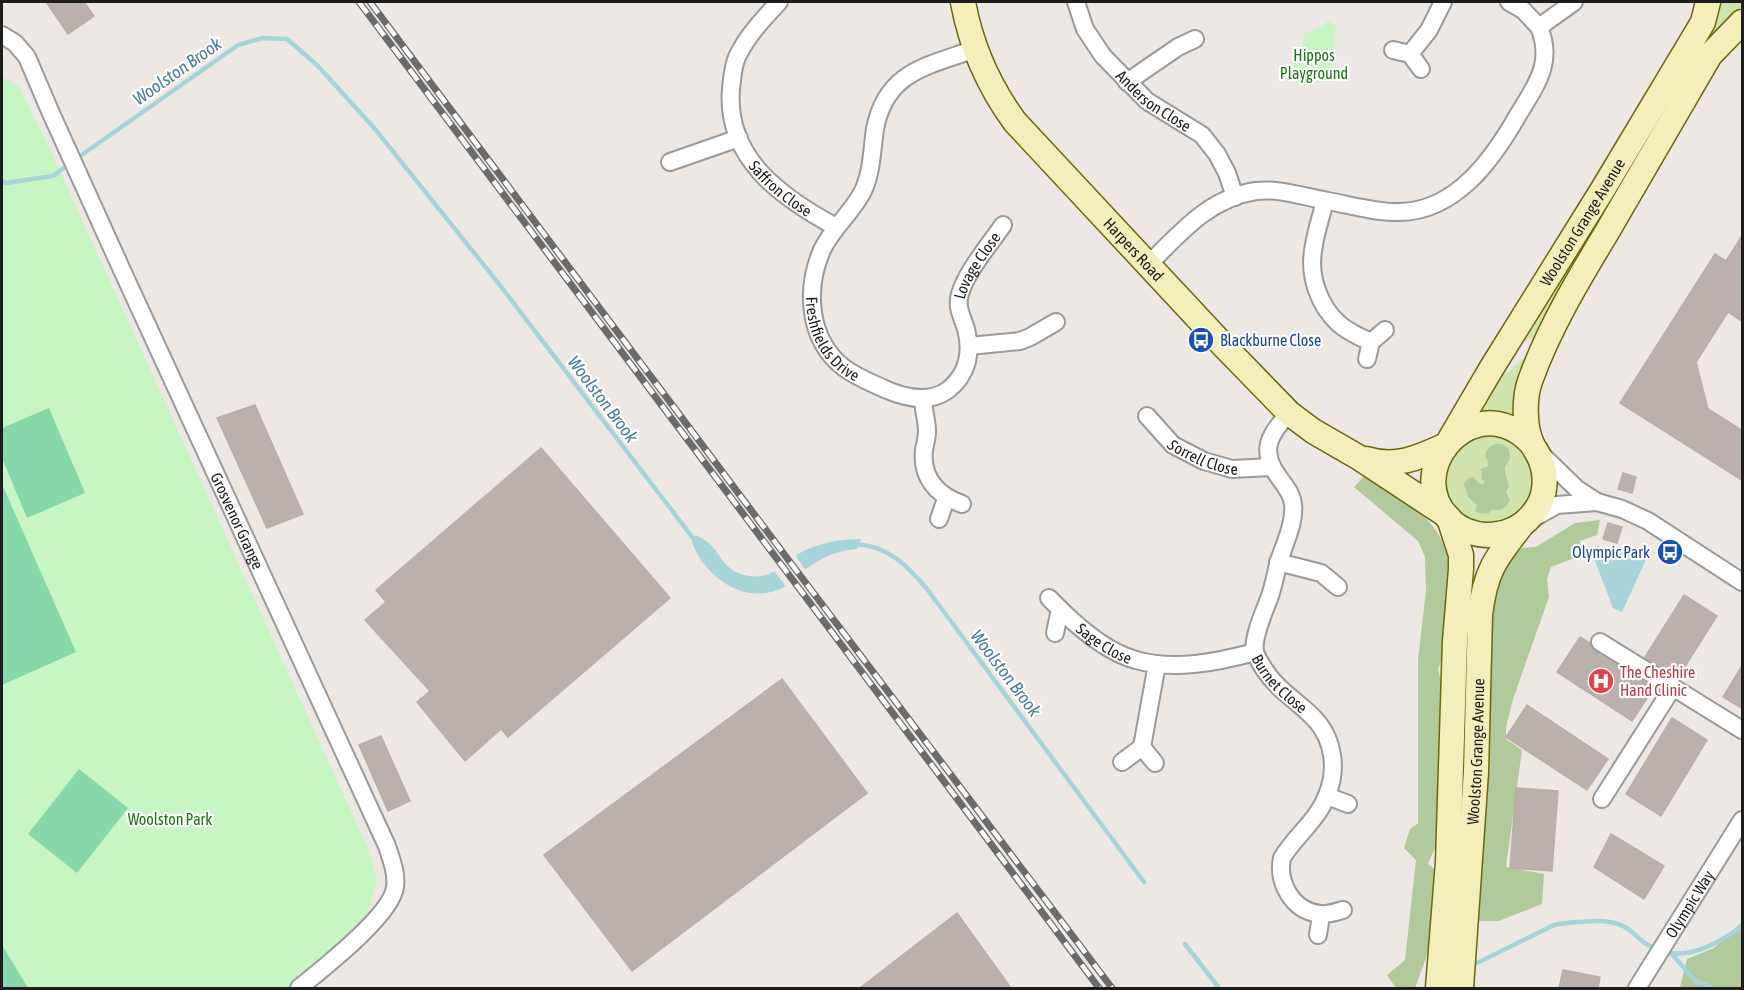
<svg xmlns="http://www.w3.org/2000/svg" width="1744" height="990" font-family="'Asap Condensed',sans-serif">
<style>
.grass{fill:#d1e4ad}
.forest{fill:#b0ca9b}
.park{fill:#c7f5c3}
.pitch{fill:#87d7ab}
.water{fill:#a7d4d8}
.pier{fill:#ede8e3}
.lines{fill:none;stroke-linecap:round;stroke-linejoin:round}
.stream{stroke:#a7d4d8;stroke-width:4.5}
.building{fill:#bab1ad;stroke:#beada7;stroke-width:1.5}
.street-casing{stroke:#9a9a9a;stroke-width:20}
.secondary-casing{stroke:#6b660d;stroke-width:27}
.street{stroke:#fff;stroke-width:16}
.secondary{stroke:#f4eebb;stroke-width:24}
.rail-casing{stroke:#6b6b6b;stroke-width:7}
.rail{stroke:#fff;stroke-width:4.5;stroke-dasharray:14;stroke-linecap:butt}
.labels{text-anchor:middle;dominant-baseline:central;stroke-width:4.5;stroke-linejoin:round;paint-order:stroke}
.park-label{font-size:16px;fill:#1b7214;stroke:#fff}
.street-label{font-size:16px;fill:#1d1d1d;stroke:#fff}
.transit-label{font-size:16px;fill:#164399;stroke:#fff;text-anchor:start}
.health-label{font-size:16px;fill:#be3a42;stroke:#fff;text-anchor:start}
.water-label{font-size:18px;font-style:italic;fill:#4b7c96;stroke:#fff}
</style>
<rect width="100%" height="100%" fill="#ede8e3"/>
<g class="grass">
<path d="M1721 2H1742V6L1724 21 1713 35 1537 341 1529 338 1508 356 1711 30 1719 13Z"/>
<path d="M1531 352 1519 423 1476 418 1499 371 1507 373Z"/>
<circle cx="1489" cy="480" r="45"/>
</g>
<g class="forest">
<path d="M1495 444H1502L1509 449C1510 456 1511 461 1505 466 1504 474 1508 478 1509 487L1506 492 1510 501C1505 508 1501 512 1492 509L1489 513 1482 514 1475 511 1477 505 1468 497 1464 484 1469 478 1473 477 1480 484H1484L1485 482 1481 479 1482 473 1480 469 1488 466V461L1485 456C1486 449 1489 447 1495 444Z"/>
<path d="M1365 475C1406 503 1445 518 1450 572L1444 654 1438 669 1443 691 1440 706 1445 712 1438 841 1428 864 1438 872 1427 955 1415 988H1396L1387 975 1405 960 1416 860 1404 848 1410 829 1418 823V659L1426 591 1425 557 1418 541 1354 487Z"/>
<path d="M1600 520 1597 535 1580 541 1582 555 1551 567 1547 579 1549 597 1513 699 1506 727V739L1522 750 1506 867 1544 874 1542 904 1499 921H1479L1492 603C1498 576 1501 568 1522 548L1536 547 1575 523Z"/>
<path d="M1742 922V988H1681L1680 987 1687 959 1714 948Z"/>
</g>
<g class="park">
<path d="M1328 21 1332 23 1336 28 1331 73C1324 85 1310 84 1297 85L1294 73V58L1302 46 1304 34 1321 27Z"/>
<path d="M2 76 18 86 47 143 369 851 377 880 368 912 347 936 290 988H2Z"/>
</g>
<g class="pitch">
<path d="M49 408 85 493 27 518 2 458V428Z"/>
<path d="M2 484 76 652 2 685Z"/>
<path d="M79 769 128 808 77 873 28 834Z"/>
<path d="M2 945 28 988H2Z"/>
</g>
<g class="water">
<path d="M696 535C701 538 707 541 711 545 720 555 723 565 736 572 740 574 745 575 749 576 774 579 780 565 798 554 817 543 839 539 861 539L857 549C838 550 821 558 806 569 798 575 792 582 784 587 764 598 740 594 723 582 709 572 698 559 692 542Z"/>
<path d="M1598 545C1612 559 1621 553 1638 548L1649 553 1622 612 1613 608 1592 553Z"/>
</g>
<path class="pier" d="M794 553 806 571 787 588 774 571Z"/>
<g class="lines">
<g class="stream">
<path d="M76 159 238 45 263 38 287 39 317 65 375 129 499 284 696 542"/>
<path d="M2 181 6 183 53 176 69 164"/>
<path d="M854 544C887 545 907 565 927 589L1144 882"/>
<path d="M1185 944 1219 988"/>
<path d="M1665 952C1691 959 1722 941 1742 926"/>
<path d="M1672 954 1696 982 1705 984 1711 988"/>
<path d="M1477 963 1554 925C1562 923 1569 923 1578 922 1594 921 1610 919 1625 927 1638 935 1641 944 1657 949"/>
</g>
</g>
<g class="building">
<path d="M46 2H84L94 16 68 34Z"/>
<path d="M1743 234V322L1728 312 1696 362 1708 409 1743 431V481L1620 403 1715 254 1726 261Z"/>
<path d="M255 405 303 514 267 528 217 418Z"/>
<path d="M541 448 670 598 508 737 501 729 465 761 417 702 430 691 365 620 386 602 376 590Z"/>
<path d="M1623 473 1636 477 1632 493 1618 489Z"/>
<path d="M1608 523 1622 527 1617 543 1603 539Z"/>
<path d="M1684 595 1717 616 1679 676 1667 668 1665 670 1645 657Z"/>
<path d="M1580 637 1590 643 1594 651 1654 688 1632 721 1557 672Z"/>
<path d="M1743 664V709L1723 697Z"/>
<path d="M782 679 867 793 632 971 544 855Z"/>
<path d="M1527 705 1608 759 1587 790 1506 737Z"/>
<path d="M1672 718 1707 740 1661 816 1626 794Z"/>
<path d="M381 736 410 801 388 811 359 745Z"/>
<path d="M1516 788 1558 791 1552 871 1510 868Z"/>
<path d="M1611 834 1664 866 1644 899 1594 867Z"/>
<path d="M957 913 1011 988H860Z"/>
<path d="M1563 970 1600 977 1598 988H1559Z"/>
</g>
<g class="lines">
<g class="street-casing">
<g id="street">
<path id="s1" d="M779 2C763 19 747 36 737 57 733 66 732 79 731 89 725 158 782 198 836 227"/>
<path id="s2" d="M1076 2 1085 29 1103 56 1147 101 1202 135 1217 154 1227 173 1235 197"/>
<path d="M1509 2 1523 10 1539 27"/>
<path id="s3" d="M2 35 15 43 27 57 50 111 121 268 387 846C391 859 397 873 395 887 392 915 322 969 299 988"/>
<path id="s4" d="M975 49C928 66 886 71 875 129 872 149 872 172 863 191 852 213 832 228 822 250 805 289 808 339 843 367 856 377 872 383 887 390 906 398 930 403 948 390 968 374 972 352 966 329 962 316 956 307 960 294 966 272 990 244 1003 225"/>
<path d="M1393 50 1410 54 1421 69"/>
<path d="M1410 54 1429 30 1443 2"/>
<path d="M1127 82 1178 47 1195 39"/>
<path d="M670 162 739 138"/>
<path d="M1325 201C1321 217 1315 234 1313 251 1309 277 1319 305 1338 323 1348 332 1359 337 1371 342"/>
<path d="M1149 264C1180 233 1209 198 1256 191 1280 188 1304 197 1328 201 1350 205 1377 213 1400 212 1456 211 1493 159 1518 115 1536 85 1554 63 1539 27L1574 2"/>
<path d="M969 346 1020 341 1030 337 1056 322"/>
<path d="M1367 359 1371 342 1385 330"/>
<path d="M923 398C923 409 927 420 927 431 927 438 925 444 924 450 921 478 937 495 962 504"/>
<path id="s5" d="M1289 413C1270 434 1259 450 1278 476 1284 485 1292 493 1293 504 1295 523 1285 542 1279 561 1276 572 1274 584 1270 596 1265 610 1252 637 1255 652 1257 658 1261 664 1264 669 1286 704 1325 710 1332 755 1334 768 1332 783 1327 795 1318 820 1295 836 1282 858 1277 882 1292 911 1320 914 1327 915 1336 912 1343 910"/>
<path id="s6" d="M1147 416 1173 445 1204 461 1232 469 1272 467"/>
<path d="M1539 452 1577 489 1597 502 1622 509 1648 521 1742 582"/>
<path d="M939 519 946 499"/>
<path d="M1530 520 1557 505 1597 502"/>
<path d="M1278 562 1321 573 1338 587"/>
<path id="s7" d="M1049 598C1071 621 1105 652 1136 660 1174 671 1218 662 1255 652"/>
<path d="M1055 633 1060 609"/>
<path d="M1600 642 1742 730"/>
<path d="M1142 747 1155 763"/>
<path d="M1122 762 1142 747 1157 664"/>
<path d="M1327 796 1348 804"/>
<path d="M1602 799 1673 687"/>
<path d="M1318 935 1321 915"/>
<path id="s8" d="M1637 988 1742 820"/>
</g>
</g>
<g class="secondary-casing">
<g id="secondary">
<path id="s9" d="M963 2C971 46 988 85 1015 122L1223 345 1289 413 1313 431 1358 457 1446 515"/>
<path id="s10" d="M1450 439 1491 369 1603 189 1696 34 1703 22 1708 2"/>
<path d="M1532 444C1528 440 1523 435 1518 432 1465 398 1405 472 1448 518 1472 543 1515 540 1535 511 1545 498 1547 479 1542 464 1540 456 1535 450 1532 444 1524 427 1524 398 1530 381 1549 328 1578 280 1607 232 1641 173 1676 114 1710 55L1742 22"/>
<path d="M1366 459C1395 468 1418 458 1444 446"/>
<path d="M1438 988 1448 862 1455 641 1461 569V555L1449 518"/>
<path id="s11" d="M1461 988 1476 772 1480 615C1485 572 1495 559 1521 526"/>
</g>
</g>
<use href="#street" class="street"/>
<use href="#secondary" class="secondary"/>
<g class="rail-casing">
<g id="rail">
<path d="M359 2 1099 988"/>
<path d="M370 2 787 558 1112 988"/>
</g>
</g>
<use href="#rail" class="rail"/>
</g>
<defs>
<g id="bus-disc" transform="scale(1.35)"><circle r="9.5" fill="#1a4fb4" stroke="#fff"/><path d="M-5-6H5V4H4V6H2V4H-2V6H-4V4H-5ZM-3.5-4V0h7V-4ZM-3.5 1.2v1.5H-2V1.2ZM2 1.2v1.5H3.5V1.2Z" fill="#fff"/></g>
<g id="hospital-disc" transform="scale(1.35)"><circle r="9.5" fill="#e0444e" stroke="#fff"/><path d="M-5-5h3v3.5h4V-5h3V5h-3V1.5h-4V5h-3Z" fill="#fff"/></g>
</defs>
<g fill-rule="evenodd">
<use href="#bus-disc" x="1201" y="340"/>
<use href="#bus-disc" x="1670" y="552"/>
<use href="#hospital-disc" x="1601" y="681"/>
</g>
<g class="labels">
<g class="park-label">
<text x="1314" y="55">Hippos<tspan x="1314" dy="18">Playground</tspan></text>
<text x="170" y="819">Woolston Park</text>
</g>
<g class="street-label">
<text stroke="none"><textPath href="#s2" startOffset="129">Anderson Close</textPath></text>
<text stroke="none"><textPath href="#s1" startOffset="219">Saffron Close</textPath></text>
<text stroke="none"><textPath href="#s10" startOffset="254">Woolston Grange Avenue</textPath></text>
<text stroke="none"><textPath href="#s9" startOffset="306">Harpers Road</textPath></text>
<text stroke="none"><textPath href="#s4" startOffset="650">Lovage Close</textPath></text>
<text stroke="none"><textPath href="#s4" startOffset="369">Freshfields Drive</textPath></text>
<text stroke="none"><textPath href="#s6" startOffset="72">Sorrell Close</textPath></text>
<text stroke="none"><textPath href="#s3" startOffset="543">Grosvenor Grange</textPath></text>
<text stroke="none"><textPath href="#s7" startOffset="72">Sage Close</textPath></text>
<text stroke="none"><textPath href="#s5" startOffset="298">Burnet Close</textPath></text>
<text stroke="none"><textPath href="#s11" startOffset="237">Woolston Grange Avenue</textPath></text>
<text stroke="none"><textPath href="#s8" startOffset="99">Olympic Way</textPath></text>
</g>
<g class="transit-label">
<text x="1220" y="340">Blackburne Close</text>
<text x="1650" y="552" text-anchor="end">Olympic Park</text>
</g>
<g class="health-label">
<text x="1620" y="672">The Cheshire<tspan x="1620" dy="18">Hand Clinic</tspan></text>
</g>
<g class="water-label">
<text transform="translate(177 71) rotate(-35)">Woolston Brook</text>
<text transform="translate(603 399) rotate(53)">Woolston Brook</text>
<text transform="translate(1006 673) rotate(53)">Woolston Brook</text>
</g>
</g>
<rect width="1744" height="990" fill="none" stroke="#1d1d1d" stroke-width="6"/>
</svg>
